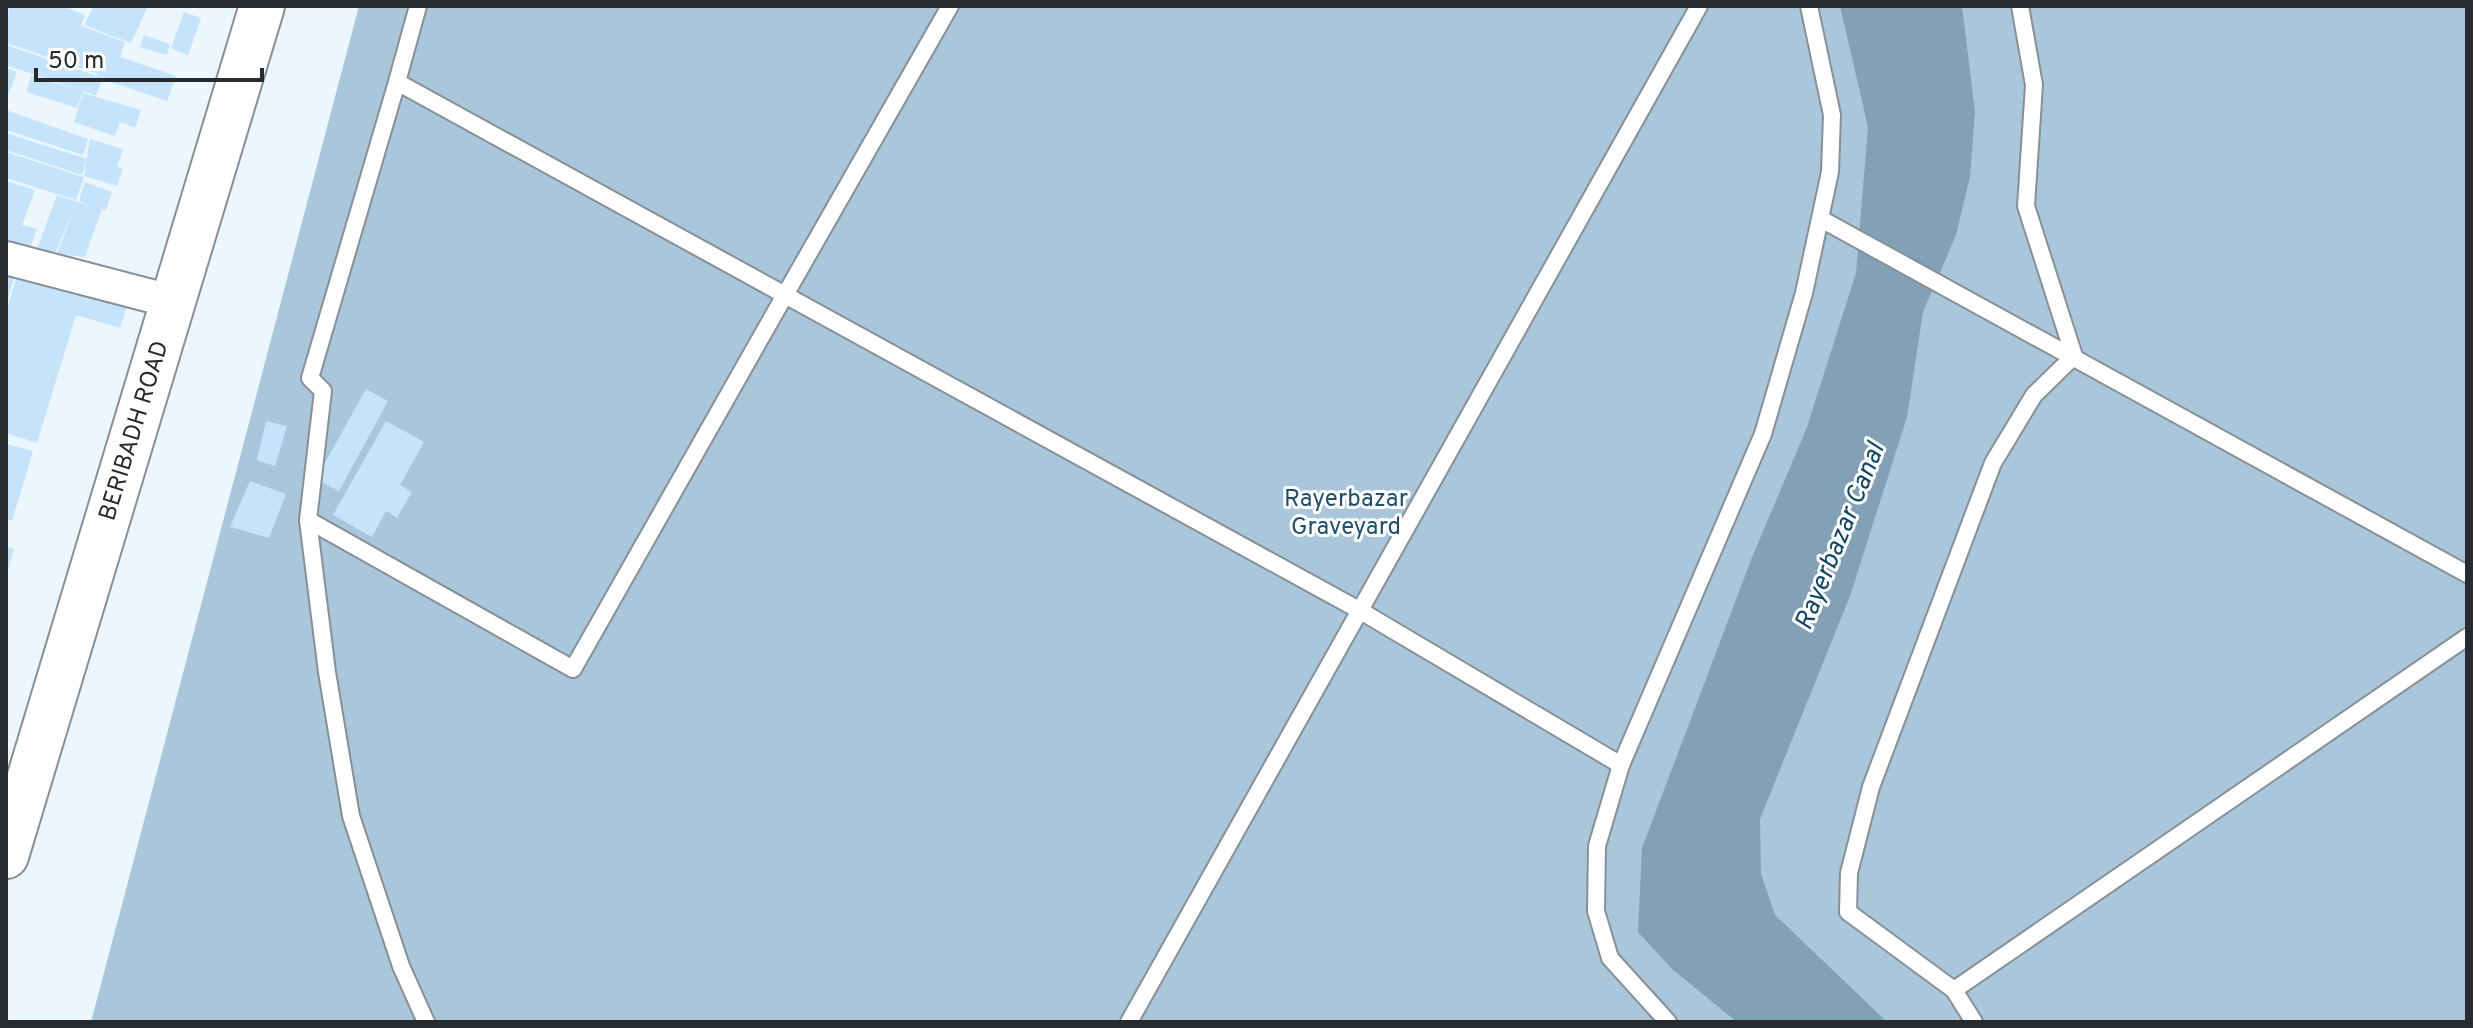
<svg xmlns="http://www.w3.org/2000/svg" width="2473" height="1028" font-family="Overpass,sans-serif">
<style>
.green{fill:#a9c6db}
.water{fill:#83a1b6}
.building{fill:#c5e4fb}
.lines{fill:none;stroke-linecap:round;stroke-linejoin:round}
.lane-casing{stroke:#879097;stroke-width:20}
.street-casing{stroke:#879097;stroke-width:36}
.highway-casing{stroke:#879097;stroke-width:48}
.lane{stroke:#fff;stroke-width:16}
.street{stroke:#fff;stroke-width:32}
.highway{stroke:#fff;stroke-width:44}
.labels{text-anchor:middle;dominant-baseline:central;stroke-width:6;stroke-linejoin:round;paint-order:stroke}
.street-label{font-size:24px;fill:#272b2d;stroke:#fff}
.park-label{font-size:24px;fill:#1c5070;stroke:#fff}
.water-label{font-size:26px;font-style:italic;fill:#104665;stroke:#fff}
</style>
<rect width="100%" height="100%" fill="#ecf6fe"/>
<path class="green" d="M359 6H2467V1022H91Z"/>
<path class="water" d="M1840 6H1962L1975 112 1970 177 1956 235 1923 312 1907 417 1850 596 1760 819 1761 874 1775 915 1887 1022H1737L1672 969 1638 932 1642 848 1751 560 1807 427 1856 273 1868 127Z"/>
<g class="building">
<path d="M9 6H62L85 15 81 26 125 42 120 57 176 76 167 101 102 79 96 96 83 91 77 108 26 92 31 76 76 89 6 65V45L97 76 105 57 98 74 6 43Z"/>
<path d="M94 6H148L131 43 84 25Z"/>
<path d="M184 12 201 18 188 55 171 48Z"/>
<path d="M144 35 170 44 167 55 140 47Z"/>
<path d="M6 68 17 72 6 101Z"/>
<path d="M83 93 141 110 135 128 120 122 115 136 74 122Z"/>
<path d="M6 110 88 139 83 155 6 130Z"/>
<path d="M6 133 87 159 82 175 6 150Z"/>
<path d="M90 139 123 149 117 167 123 168 117 186 84 176Z"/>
<path d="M6 152 84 177 76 200 6 178Z"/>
<path d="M6 181 35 190 22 225 37 229 30 248 6 242Z"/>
<path d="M85 182 112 192 106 210 102 209 85 257 57 254 75 206 55 254 37 249 57 195 93 207 79 201Z"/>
<path d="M6 267 16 269 7 303H6Z"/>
<path d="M19 270 129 300 120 328 76 315 37 443 6 433V312Z"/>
<path d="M366 389 388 401 339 491 316 479Z"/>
<path d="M266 421 287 426 275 466 257 460Z"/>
<path d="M386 421 424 442 400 485 412 492 397 518 386 511 372 537 333 515Z"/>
<path d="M6 444 33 451 12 521 6 519Z"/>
<path d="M250 481 286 494 269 538 230 527Z"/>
<path d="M6 546 14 549 7 573H6Z"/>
</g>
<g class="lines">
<g class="lane-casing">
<g id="lane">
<path d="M418 6 397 82 785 295 950 6"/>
<path d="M1821 219 2467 574"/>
<path d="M308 520 323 391 310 378 397 82"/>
<path d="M1954 990 2467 637"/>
<path d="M426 1022 401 966 351 816 327 672 308 520 573 669 785 295 1359 610 1621 765"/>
<path d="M1129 1022 1699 6"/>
<path d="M1668 1022 1610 958 1596 911 1597 846 1621 765 1763 434 1804 293 1830 172 1832 115 1809 6"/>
<path d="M1974 1022 1954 990 1848 912 1849 873 1871 787 1993 463 2034 395 2074 356 2026 206 2034 85 2020 6"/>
</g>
</g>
<g class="street-casing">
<path id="street" d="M6 258 174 302"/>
</g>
<g class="highway-casing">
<path id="highway" d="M6 856 262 6"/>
</g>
<use href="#lane" class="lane"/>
<use href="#street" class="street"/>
<use href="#highway" class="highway"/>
</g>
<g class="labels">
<g class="street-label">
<text transform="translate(135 431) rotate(-73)">BERIBADH ROAD</text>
</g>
<g class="park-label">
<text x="1346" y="500">Rayerbazar<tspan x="1346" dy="28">Graveyard</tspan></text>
</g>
<g class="water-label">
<text transform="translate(1841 537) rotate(-68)">Rayerbazar Canal</text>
</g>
</g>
<rect width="2473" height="1028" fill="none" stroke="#272b2d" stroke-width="16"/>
<path d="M36 68v12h226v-12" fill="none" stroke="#272b2d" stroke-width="4"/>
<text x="48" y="68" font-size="24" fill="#272b2d" stroke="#ffffff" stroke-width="6" paint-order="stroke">50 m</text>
</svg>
